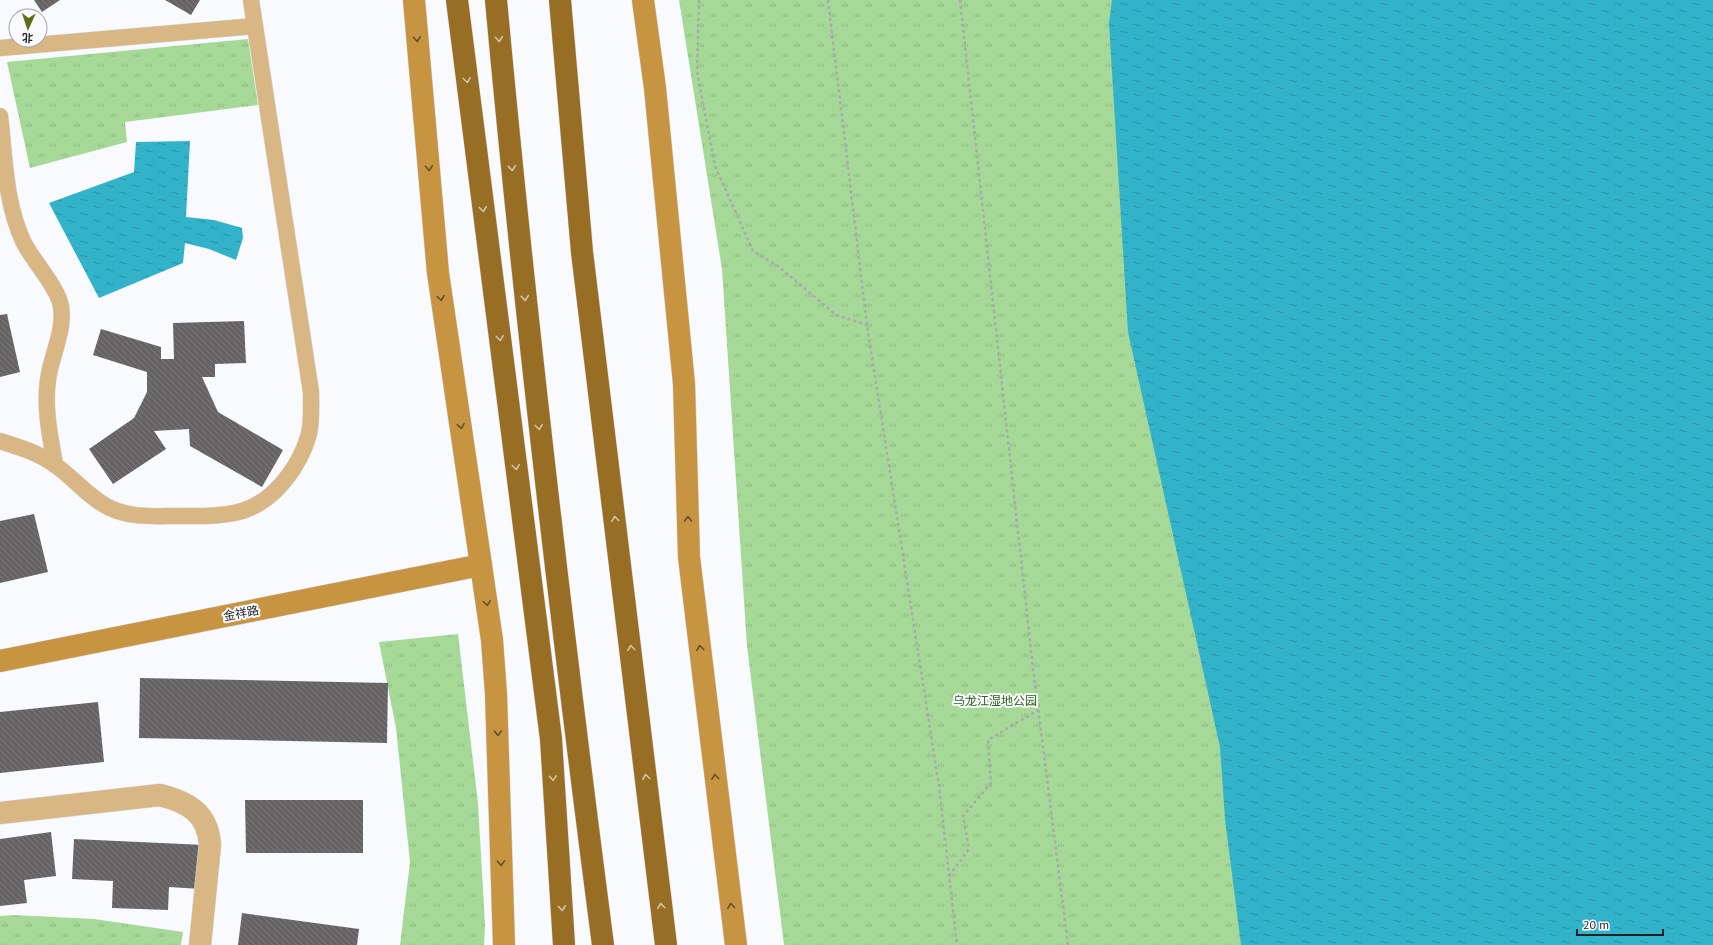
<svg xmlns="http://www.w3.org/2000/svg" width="1713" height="945" font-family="'PT Sans','Noto Sans SC',sans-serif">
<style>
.grass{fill:url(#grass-tufts)}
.water{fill:url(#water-ripples)}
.building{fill:url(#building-back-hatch)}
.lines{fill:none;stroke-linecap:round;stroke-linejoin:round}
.lane-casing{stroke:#d6d7da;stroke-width:17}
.street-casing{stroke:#d6d7da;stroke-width:23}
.secondary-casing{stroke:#d6d7da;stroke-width:23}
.highway-casing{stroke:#d6d7da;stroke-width:23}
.path{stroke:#a8aaac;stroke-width:2.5;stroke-dasharray:3 3;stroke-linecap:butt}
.lane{stroke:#d9b784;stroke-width:16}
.street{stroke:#d9b784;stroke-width:22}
.secondary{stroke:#c79541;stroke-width:22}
.highway{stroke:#986e24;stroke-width:22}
.oneway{stroke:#64502f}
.oneway2{stroke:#d2c2a6}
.labels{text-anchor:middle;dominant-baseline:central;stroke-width:4;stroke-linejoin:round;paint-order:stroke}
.street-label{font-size:12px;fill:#222223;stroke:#f8fafd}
.park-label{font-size:12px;fill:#30621e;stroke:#f8fafd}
</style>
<defs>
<pattern id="grass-tufts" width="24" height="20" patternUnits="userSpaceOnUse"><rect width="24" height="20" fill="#a6d997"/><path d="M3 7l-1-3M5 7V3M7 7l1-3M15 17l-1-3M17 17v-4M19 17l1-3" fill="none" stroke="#8fba82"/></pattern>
<pattern id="water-ripples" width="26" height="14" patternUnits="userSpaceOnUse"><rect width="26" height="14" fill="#32b3ca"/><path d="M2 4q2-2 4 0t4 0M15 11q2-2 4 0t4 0" fill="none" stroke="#2a91a4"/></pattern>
<pattern id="building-back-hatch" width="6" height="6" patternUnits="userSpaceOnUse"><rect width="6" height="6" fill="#666364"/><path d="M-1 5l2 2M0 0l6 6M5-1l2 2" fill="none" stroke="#7c7a7a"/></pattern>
</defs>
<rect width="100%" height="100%" fill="#f8fafd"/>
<g class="grass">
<path d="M679 0H1130L1279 945H784L747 646 722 269Z"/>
<path d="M248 39 258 105 125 122 127 142 30 168 7 62Z"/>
<path d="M458 634 478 803 485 925 484 945H400L410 862 396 728 379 642Z"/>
<path d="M13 915 94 919 183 932 181 945H0V916Z"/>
</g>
<g class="water">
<path d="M1112 0H1713V945H1241L1225 819 1220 747 1128 332 1109 23Z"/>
<path d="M190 141 186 217 214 220 242 228 243 238 236 260 209 249 185 243 183 263 99 298 49 203 134 172 136 142Z"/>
</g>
<g class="building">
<path d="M34 0H60L42 12Z"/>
<path d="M165 0H200L191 15Z"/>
<path d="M7 314 20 372 0 377V315Z"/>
<path d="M244 321 246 363 215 364V377H202L218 412 283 450 262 487 190 446 189 429 154 431 166 449 113 484 89 449 134 418 147 392V372L93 355 101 329 161 347V359H174L173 323Z"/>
<path d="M34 514 48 572 0 583V521Z"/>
<path d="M140 678 388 683 387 743 139 738Z"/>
<path d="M98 702 104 762 0 773V712Z"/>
<path d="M245 800H363V853H246Z"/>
<path d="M51 832 56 876 24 880 27 903 0 906V839Z"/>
<path d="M74 839 204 845 201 889 169 887 168 910 112 908 113 881 72 879Z"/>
<path d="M242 913 359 929 357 945H238Z"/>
</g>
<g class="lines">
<g class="lane-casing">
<g id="lane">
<path d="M0 48 255 26"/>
<path d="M0 116C5 158 5 202 23 241 32 260 57 286 61 306 65 332 51 355 48 380 44 408 50 436 55 464"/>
<path d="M0 441C19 447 39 453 55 465 74 478 89 498 110 508 131 518 155 516 178 516 200 516 221 517 242 511 275 501 300 466 309 434 312 420 311 406 311 392L251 0"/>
</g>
</g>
<g class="street-casing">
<path id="street" d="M0 813 160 795C188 802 208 813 210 845L200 945"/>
</g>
<g class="secondary-casing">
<g id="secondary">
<path d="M414 0 438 273 492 640 496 694 504 945"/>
<path d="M643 0 655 88 684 384 689 557 736 945"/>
<path d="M0 661 481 565"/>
</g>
</g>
<g class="highway-casing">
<g id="highway">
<path d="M457 0 551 739 564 945"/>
<path d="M496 0C525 316 562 630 603 945"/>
<path d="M560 0 582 252 666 945"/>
</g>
</g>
<g class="path">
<path d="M699 0 697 72 715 166 753 251 778 266 836 315 867 325"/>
<path d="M828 0 867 325 939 786 957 945"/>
<path d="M960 0 1032 660 1068 945"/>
<path d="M949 876 969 849 963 816 991 783 988 740 1038 710"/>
</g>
<use href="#lane" class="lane"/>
<use href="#street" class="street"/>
<use href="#secondary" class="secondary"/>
<use href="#highway" class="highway"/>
</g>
<defs><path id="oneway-chevron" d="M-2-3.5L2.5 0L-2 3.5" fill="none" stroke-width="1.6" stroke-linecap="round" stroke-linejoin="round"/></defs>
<g class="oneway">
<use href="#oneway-chevron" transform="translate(417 39) rotate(85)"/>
<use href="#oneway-chevron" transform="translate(429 168) rotate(85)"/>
<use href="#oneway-chevron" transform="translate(441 298) rotate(81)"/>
<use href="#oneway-chevron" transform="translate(461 426) rotate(81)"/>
<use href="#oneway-chevron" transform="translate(688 519) rotate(-91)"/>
<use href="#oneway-chevron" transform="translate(487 603) rotate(82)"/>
<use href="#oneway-chevron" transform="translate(700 648) rotate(-97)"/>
<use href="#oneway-chevron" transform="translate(498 733) rotate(88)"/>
<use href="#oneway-chevron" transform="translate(715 777) rotate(-97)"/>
<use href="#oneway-chevron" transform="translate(501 863) rotate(88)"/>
<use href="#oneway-chevron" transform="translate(731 906) rotate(-97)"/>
</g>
<g class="oneway2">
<use href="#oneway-chevron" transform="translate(499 39) rotate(85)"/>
<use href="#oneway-chevron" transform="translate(467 80) rotate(83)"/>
<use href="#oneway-chevron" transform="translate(512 168) rotate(84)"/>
<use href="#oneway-chevron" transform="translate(483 209) rotate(83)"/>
<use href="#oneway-chevron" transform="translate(525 298) rotate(84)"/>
<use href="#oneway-chevron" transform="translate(500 338) rotate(83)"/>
<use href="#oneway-chevron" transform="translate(539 427) rotate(83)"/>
<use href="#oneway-chevron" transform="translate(516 467) rotate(83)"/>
<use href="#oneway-chevron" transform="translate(615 519) rotate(-97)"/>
<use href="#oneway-chevron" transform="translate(631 648) rotate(-97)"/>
<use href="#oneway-chevron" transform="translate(646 777) rotate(-97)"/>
<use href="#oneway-chevron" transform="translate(553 778) rotate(86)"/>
<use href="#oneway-chevron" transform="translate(661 906) rotate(-97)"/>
<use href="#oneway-chevron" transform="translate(562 908) rotate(86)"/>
</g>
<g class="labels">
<g class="street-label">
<text transform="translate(241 613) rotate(-11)">金祥路</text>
</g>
<g class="park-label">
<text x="995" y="700">乌龙江湿地公园</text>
</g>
</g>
<g transform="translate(28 28) rotate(183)"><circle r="19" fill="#f8fafd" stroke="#a2a4a6"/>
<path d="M0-3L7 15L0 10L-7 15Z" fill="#606c15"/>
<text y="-6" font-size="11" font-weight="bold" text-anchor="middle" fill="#222223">北</text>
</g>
<path d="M1577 929v6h86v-6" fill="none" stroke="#222223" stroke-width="2"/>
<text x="1583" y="929" font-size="12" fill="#222223" stroke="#f8fafd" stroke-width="3" paint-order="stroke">20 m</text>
</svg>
